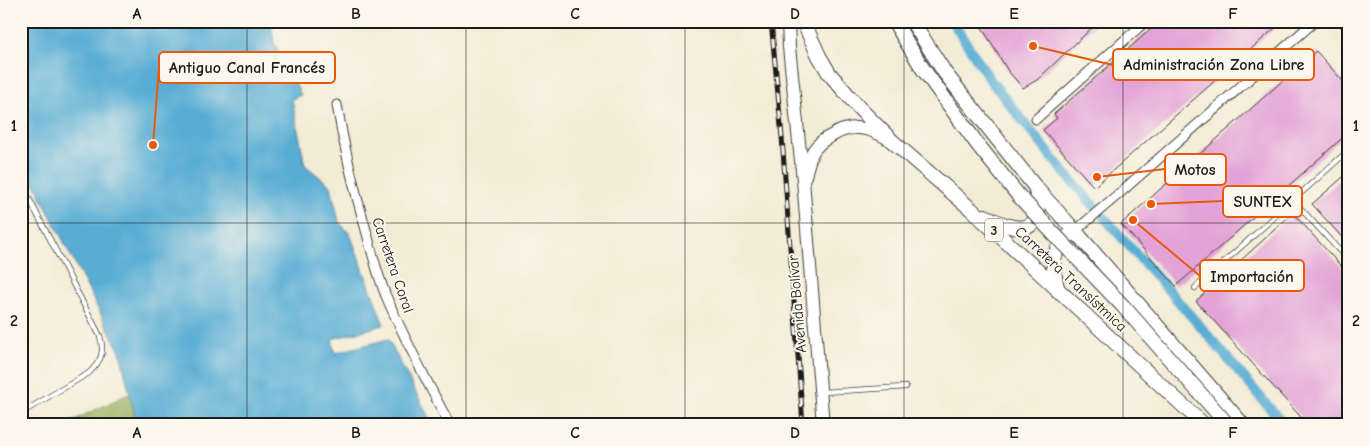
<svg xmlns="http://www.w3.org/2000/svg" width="1370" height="446" font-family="'Comic Neue',sans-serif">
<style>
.forest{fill:#9cb566;stroke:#5c6841}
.water{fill:#58add4;stroke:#3a6478}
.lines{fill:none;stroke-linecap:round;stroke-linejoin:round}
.canal{stroke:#58add4;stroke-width:10}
.building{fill:#e3a3d7}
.lane-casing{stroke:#3c3b38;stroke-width:6}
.street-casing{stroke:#3c3b38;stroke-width:11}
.secondary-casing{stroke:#3c3b38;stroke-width:14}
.primary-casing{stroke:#3c3b38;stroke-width:16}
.lane{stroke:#fff;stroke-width:4.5}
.street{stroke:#fff;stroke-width:9}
.secondary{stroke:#fff;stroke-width:12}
.primary{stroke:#fff;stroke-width:14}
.rail-casing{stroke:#1c1c1c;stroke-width:5}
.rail{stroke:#fbf7ec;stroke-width:3;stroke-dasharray:9;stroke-linecap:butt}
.primary-bridge-casing{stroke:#3c3b38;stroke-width:16;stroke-linecap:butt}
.primary-bridge{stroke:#fff;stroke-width:14}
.grid{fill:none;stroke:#1c1c1c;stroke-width:1;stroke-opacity:0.55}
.labels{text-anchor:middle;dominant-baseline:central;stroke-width:4;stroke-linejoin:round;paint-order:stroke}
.shield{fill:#fbf7ec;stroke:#5f5e5a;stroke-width:1}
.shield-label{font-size:14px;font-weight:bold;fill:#1c1c1c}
.street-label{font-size:15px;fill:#1c1c1c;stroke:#fbf7ec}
.leader{fill:none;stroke:#e8590c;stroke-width:2}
.callout-dot{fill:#e8590c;stroke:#fbf7ec;stroke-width:2}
.callout{fill:#fbf7ec;stroke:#e8590c;stroke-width:2}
.callout-label{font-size:16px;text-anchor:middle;font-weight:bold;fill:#1c1c1c}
.neatline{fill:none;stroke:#1c1c1c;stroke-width:2}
.grid-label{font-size:16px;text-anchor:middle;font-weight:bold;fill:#1c1c1c}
</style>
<rect width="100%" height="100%" fill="#fbf7ec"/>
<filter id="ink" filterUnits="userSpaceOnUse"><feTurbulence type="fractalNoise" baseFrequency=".02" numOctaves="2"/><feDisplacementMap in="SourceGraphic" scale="10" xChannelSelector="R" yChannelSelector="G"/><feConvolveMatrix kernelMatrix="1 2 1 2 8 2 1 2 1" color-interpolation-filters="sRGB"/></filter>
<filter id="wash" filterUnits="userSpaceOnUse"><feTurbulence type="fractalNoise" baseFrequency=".0096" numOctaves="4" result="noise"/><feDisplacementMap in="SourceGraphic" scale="20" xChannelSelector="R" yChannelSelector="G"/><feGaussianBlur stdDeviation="1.12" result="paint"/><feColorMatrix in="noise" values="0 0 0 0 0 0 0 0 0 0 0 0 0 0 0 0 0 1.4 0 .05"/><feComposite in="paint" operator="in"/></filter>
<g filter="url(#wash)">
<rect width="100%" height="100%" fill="#f3ecd5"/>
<path class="forest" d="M130 394 137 425H64L124 396Z"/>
<path class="water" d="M21 21H271L274 42 301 95 292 99 305 165 331 186 339 222 350 234 384 325 332 339 335 353 388 339 433 425H137L120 352 21 158Z"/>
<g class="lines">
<path class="canal" d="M952 21 991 81 1064 172 1207 334 1284 425"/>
</g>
<g id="blocks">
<g class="building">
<path d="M978 21H1099L1037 80 1023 88 1008 71Z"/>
<path d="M1160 21H1283L1094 187 1043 130 1057 118 1054 114Z"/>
<path d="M1316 51 1349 88V132L1176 286 1121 224Z"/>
<path d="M1349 172V245L1312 204Z"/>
<path d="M1293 213 1349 275V425H1308L1196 301Z"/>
</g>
</g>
</g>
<g filter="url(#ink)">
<use href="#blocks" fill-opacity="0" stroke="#3c3b38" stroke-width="1"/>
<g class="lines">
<g class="lane-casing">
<g id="lane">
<path d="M1339 21 1349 32"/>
<path d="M21 183 100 336C105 353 101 361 89 373L21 413"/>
<path d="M1293 200 1349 261"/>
<path d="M1195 288 1349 150"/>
<path d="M823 392 906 387"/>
<path d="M886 423V425"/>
</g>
</g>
<g class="street-casing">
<g id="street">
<path d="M337 105C344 147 354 189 366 230 372 252 377 274 386 296 405 340 427 382 450 425"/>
<path d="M1036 119 1146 21"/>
<path d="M1075 231 1114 198 1315 21"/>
</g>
</g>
<g class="secondary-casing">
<g id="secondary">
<path d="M788 21 789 47 803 180 823 425"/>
<path d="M805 176C807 168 809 160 812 153 817 144 824 139 833 135 851 124 867 127 885 137"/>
</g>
</g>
<g class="primary-casing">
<g id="primary">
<path d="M803 21 819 56 829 73 859 108 891 140 971 209 1204 425"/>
<path d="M912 21 945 73 1036 188 1075 231 1243 425"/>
<path d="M985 216C1004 226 1039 241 1038 204 1038 198 1036 193 1036 188"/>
<path d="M1058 291C1051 264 1050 248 1075 231"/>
</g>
</g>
<use href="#lane" class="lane"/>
<use href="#street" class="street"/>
<use href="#secondary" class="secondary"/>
<use href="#primary" class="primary"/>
<g class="rail-casing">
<path id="rail" d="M771 21 782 137 803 425"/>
</g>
<use href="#rail" class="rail"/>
<g class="primary-bridge-casing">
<path id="primary-bridge" d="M894 21 923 69 978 145 1018 195 1054 234 1123 306 1228 425"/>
</g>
<use href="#primary-bridge" class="primary-bridge"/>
</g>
</g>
<path class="grid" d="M247 21V425M466 21V425M685 21V425M904 21V425M1123 21V425M21 223H1349"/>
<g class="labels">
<rect class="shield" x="985" y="218.5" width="18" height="23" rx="4"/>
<g class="shield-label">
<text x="994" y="230">3</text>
</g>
<g class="street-label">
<text transform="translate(393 265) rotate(71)">Carretera Coral</text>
<text transform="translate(1071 279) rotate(43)">Carretera Transístmica</text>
<text transform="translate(797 304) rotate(-95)">Avenida Bolívar</text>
</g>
</g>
<path class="leader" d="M1033 46L1113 65M153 145L159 67M1097 177L1165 169M1151 204L1223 201M1133 220L1200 276"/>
<g class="callout-dot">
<circle cx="1033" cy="46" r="5"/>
<circle cx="153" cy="145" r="5"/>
<circle cx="1097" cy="177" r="5"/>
<circle cx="1151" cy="204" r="5"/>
<circle cx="1133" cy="220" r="5"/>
</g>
<g class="callout">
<rect x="1113" y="49" width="201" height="31" rx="5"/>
<rect x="159" y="52" width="176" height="31" rx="5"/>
<rect x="1165" y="154" width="61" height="31" rx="5"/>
<rect x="1223" y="186" width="79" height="31" rx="5"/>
<rect x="1200" y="260" width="104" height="31" rx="5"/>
</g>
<g class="callout-label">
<text x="1214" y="70">Administración Zona Libre</text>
<text x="247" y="73">Antiguo Canal Francés</text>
<text x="1195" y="175">Motos</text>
<text x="1263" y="207">SUNTEX</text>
<text x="1252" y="282">Importación</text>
</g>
<rect width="1370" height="446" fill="none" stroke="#fbf7ec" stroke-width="55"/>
<rect x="28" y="28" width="1314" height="390" class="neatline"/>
<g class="grid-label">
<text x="137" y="19">A</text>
<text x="356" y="19">B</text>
<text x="575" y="19">C</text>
<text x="795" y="19">D</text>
<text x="1014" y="19">E</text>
<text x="1233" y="19">F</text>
<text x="14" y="131">1</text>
<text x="1356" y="131">1</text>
<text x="14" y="326">2</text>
<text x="1356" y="326">2</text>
<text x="137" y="438">A</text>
<text x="356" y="438">B</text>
<text x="575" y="438">C</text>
<text x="795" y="438">D</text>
<text x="1014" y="438">E</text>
<text x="1233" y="438">F</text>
</g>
</svg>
